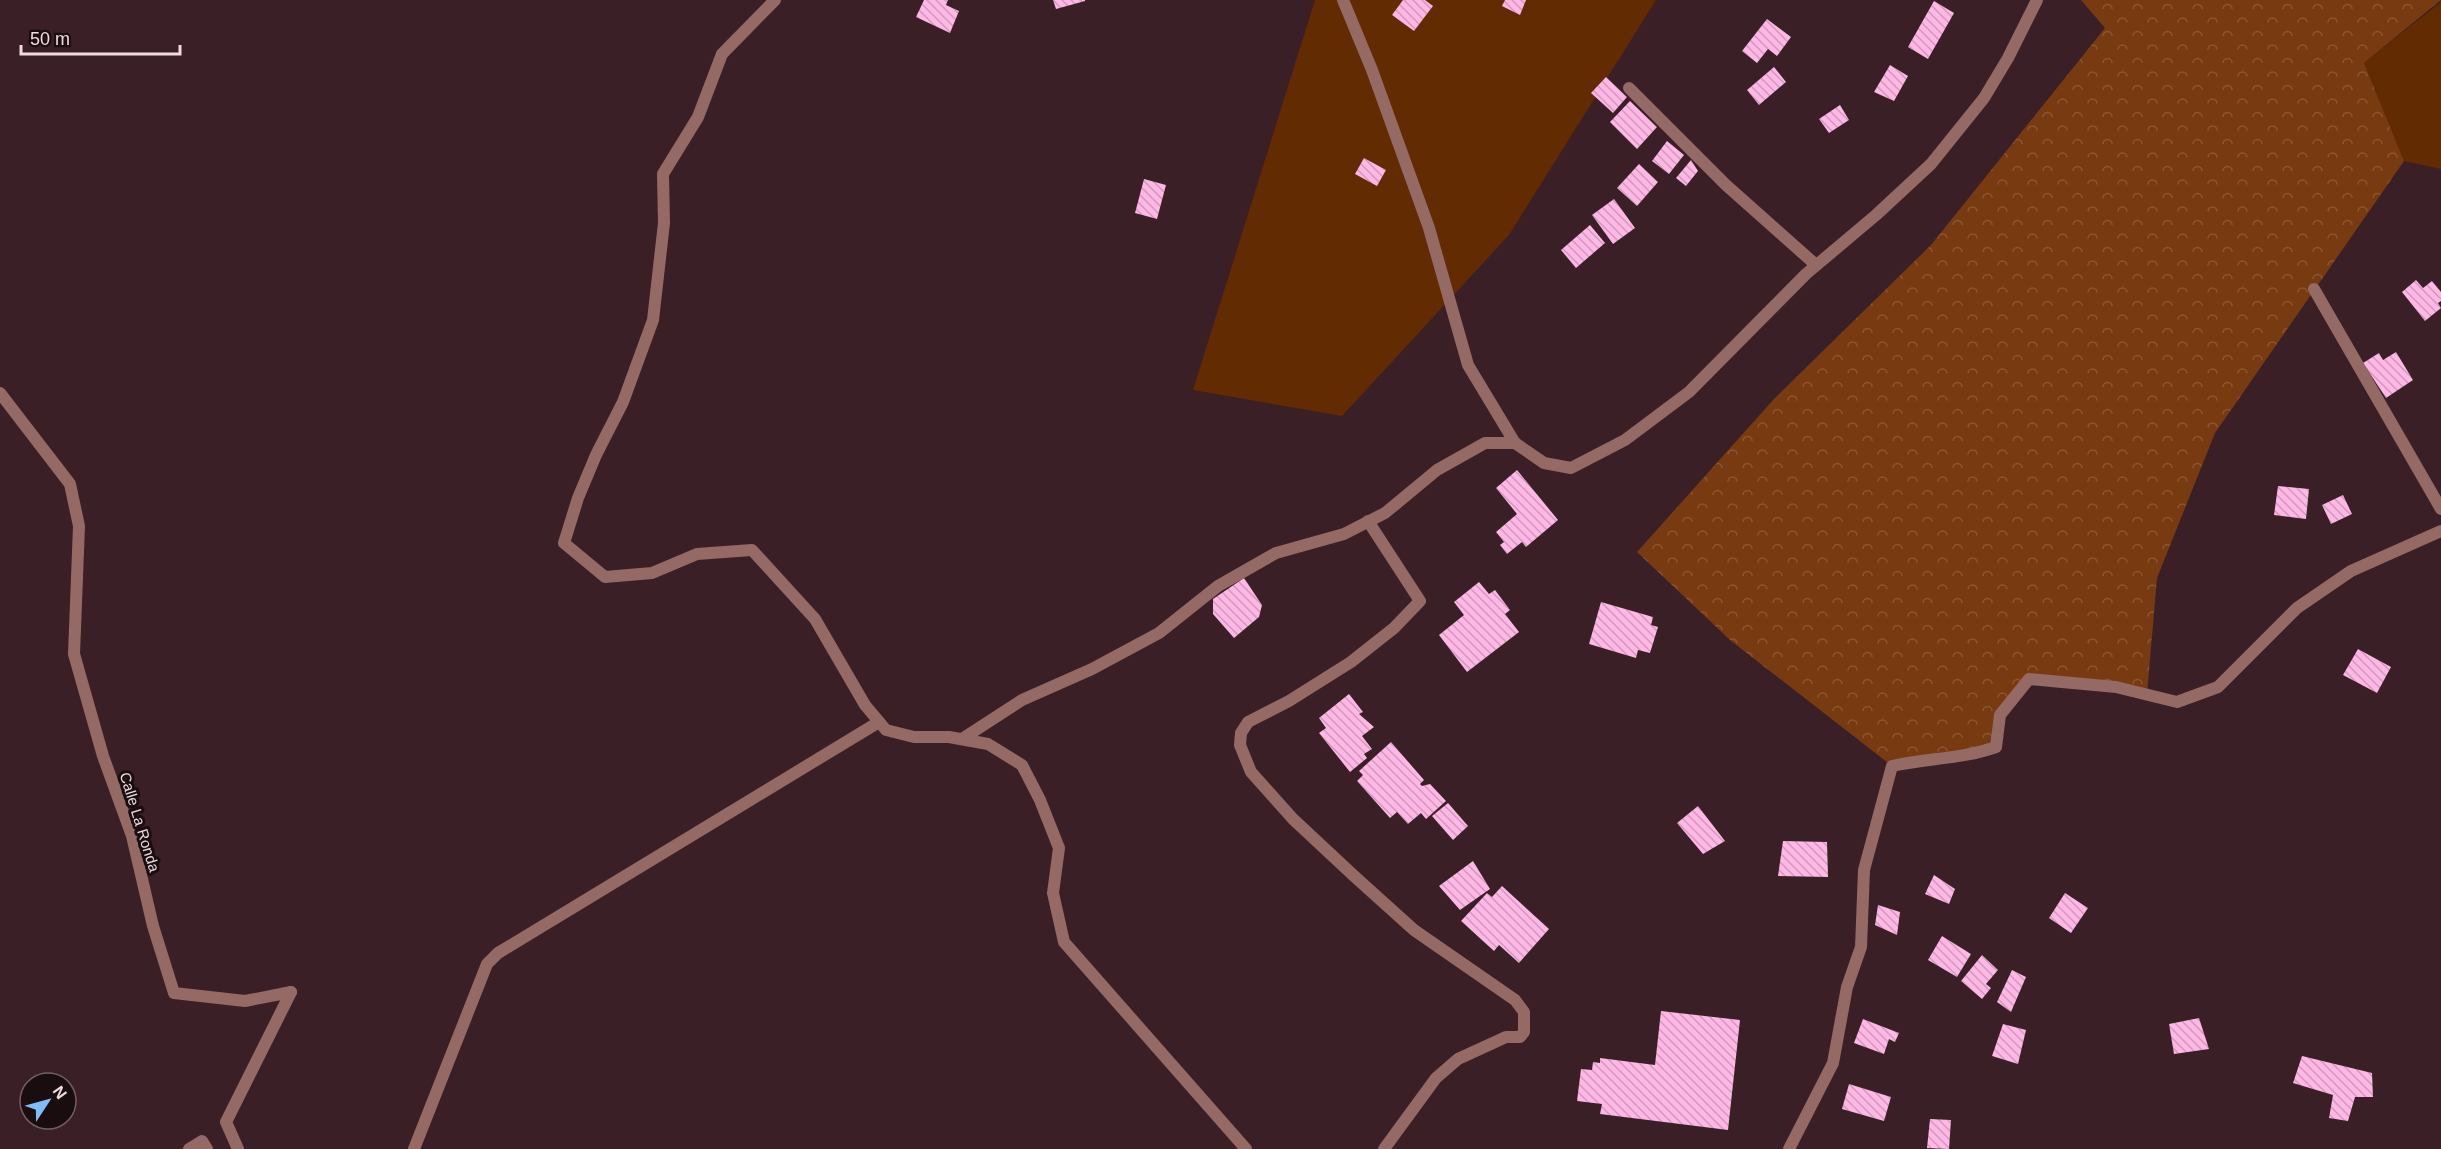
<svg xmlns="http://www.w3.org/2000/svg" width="2441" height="1149" font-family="Helvetica,sans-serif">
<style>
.green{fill:#632b02}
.forest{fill:url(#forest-crowns)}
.building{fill:url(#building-back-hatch)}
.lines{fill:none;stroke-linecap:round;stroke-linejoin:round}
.minor{stroke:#956964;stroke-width:12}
.labels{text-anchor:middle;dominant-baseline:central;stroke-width:6;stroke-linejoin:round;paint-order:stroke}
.street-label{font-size:15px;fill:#efdce0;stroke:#190d10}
</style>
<defs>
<pattern id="forest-crowns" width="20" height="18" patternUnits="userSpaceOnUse" patternTransform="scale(1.5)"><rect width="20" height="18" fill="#783a10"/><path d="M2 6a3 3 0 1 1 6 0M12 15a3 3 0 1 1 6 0" fill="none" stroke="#8c5632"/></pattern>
<pattern id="building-back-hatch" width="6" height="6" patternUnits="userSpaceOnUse" patternTransform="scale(1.5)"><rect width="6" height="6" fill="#ffb7e6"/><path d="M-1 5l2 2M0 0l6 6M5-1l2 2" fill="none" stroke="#d19abd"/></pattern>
</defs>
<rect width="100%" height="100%" fill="#3a1f26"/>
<g class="green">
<path d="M1315 0H1656L1509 235 1342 416 1193 390Z"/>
<path d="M2441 2V169L2404 161 2364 63Z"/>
</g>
<path class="forest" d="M2081 0H2441L2364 63 2404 161 2215 433 2157 578 2147 694 2029 679 2000 715 1996 747 1892 766 1730 640 1637 552 1774 399 1931 245 2105 28Z"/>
<g class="building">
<path d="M924 0H948L946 5 959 11 950 33 916 17Z"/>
<path d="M1053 0H1085V1L1056 9Z"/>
<path d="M1403 0H1425L1433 6 1414 31 1392 15Z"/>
<path d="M1505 0H1526L1520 15 1502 6Z"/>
<path d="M1934 1 1954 13 1928 59 1908 47Z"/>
<path d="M1767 19 1791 37 1777 56 1768 49 1757 63 1742 51Z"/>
<path d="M1890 65 1908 76 1894 101 1874 92Z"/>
<path d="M1774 67 1786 82 1759 105 1747 90Z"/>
<path d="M1606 77 1627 97 1613 113 1591 93Z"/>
<path d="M1630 101 1657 127 1637 149 1610 122Z"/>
<path d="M1840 105 1849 120 1829 133 1819 119Z"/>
<path d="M1667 141 1684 155 1669 174 1652 161Z"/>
<path d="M1364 158 1386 170 1377 186 1355 174Z"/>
<path d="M1691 160 1698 171 1686 186 1676 178Z"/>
<path d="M1639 164 1658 182 1637 206 1617 188Z"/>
<path d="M1144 179 1166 185 1157 219 1135 213Z"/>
<path d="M1614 199 1635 228 1613 244 1592 215Z"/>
<path d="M1590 225 1605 243 1576 268 1561 250Z"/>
<path d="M2416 280 2423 288 2432 281 2441 292V301L2438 303 2441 308 2425 321 2402 292Z"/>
<path d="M2396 352 2413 380 2386 398 2363 363 2379 353 2383 360Z"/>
<path d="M1517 470 1558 520 1526 547 1522 542 1507 554 1500 545 1504 542 1496 532 1517 514 1496 488Z"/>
<path d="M2278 486 2309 489 2306 519 2274 515Z"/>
<path d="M2343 495 2352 514 2331 524 2322 505Z"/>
<path d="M1244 578 1262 605 1259 617 1234 638 1213 614V599Z"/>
<path d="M1479 582 1489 594 1495 590 1510 610 1505 614 1519 632 1467 672 1439 635 1464 615 1454 602Z"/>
<path d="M1601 602 1653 617 1651 625 1658 627 1650 653 1638 650 1636 658 1589 644Z"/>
<path d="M2358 649 2391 667 2377 693 2343 675Z"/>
<path d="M1349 694 1363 712 1359 714 1374 727 1362 736 1372 749 1364 754 1367 758 1350 772 1319 733 1326 728 1319 718Z"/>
<path d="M1391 742 1424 780 1420 784 1422 786 1430 784 1446 801 1426 819 1421 813 1408 824 1397 812 1390 818 1357 781 1363 775 1359 771Z"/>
<path d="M1448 803 1468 826 1453 840 1432 816Z"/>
<path d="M1698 806 1725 841 1703 854 1677 823Z"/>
<path d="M1783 841 1827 842 1828 877 1778 876Z"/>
<path d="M1473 861 1490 889 1460 910 1439 886Z"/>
<path d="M1934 875 1955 889 1949 904 1925 894Z"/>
<path d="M1502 886 1549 929 1519 963 1499 945 1494 951 1461 921 1487 893 1492 897Z"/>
<path d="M2065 893 2088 908 2071 933 2049 918Z"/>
<path d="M1878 905 1900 912 1897 935 1875 925Z"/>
<path d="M1942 936 1971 954 1957 977 1928 960Z"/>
<path d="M1982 955 1998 970 1986 984 1991 988 1982 999 1961 981Z"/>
<path d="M2012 970 2026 977 2011 1012 1997 1002Z"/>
<path d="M1661 1011 1740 1020 1728 1130 1600 1114 1602 1104 1577 1101 1581 1069 1592 1070 1593 1062 1600 1063V1058L1655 1065Z"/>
<path d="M2199 1018 2209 1049 2174 1054 2169 1024Z"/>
<path d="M1863 1019 1899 1033 1895 1042 1889 1039 1884 1054 1854 1043Z"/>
<path d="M2003 1024 2026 1030 2018 1064 1992 1056Z"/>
<path d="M2302 1056 2372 1073 2373 1097H2355L2348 1121 2329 1118 2333 1095 2293 1083Z"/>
<path d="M1849 1084 1891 1097 1884 1121 1842 1109Z"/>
<path d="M1930 1119 1951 1120 1949 1149 1927 1148Z"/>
</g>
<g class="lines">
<g class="minor">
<path d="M775 0 722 54 698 117 663 174 664 223 653 320 623 402 596 455 578 498 564 543 605 577 652 573 697 554 752 550 815 619 865 705 886 730 914 737H949L988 744 1022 765 1040 800 1059 848 1053 893 1064 942 1246 1149"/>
<path d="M1343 0 1372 70 1429 228 1468 365 1515 443"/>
<path d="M1629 88 1726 185 1816 265"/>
<path d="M2314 289 2441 509"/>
<path d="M0 393 70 484 79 526 74 654 103 756 132 836 153 926 174 993 245 1001 291 992"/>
<path d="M1368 521 1420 601 1394 628 1351 662 1289 701 1248 722 1241 733 1240 745 1251 772 1293 819 1353 875 1414 930 1515 1000 1524 1012V1032L1520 1037H1506L1458 1059 1436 1078 1384 1149"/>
<path d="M962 739 1022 700 1092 669 1159 633 1218 586 1276 553 1344 534 1385 513 1437 470 1485 443H1515L1544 463 1571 468 1625 440 1689 392 1806 274 1876 215 1931 164 1984 98 2008 58 2037 0"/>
<path d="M189 1149 202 1141 207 1149"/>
<path d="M238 1149 226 1122 291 992"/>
<path d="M414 1149 487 964 498 953 879 722"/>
<path d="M1789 1149 1833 1063 1847 987 1861 947 1864 870 1892 766C1927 758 1962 759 1996 747L2000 715 2029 679 2116 687 2177 702 2218 687 2297 608 2351 571 2441 531"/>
</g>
</g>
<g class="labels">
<g class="street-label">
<text transform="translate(140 822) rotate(73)">Calle La Ronda</text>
</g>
</g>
<g transform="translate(48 1101) rotate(54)"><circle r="28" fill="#190d10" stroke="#6f6063" stroke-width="1.5"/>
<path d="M0-4.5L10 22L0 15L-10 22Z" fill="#7dbef9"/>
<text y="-9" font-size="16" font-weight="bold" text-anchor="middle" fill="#efdce0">N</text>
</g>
<path d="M21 45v9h159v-9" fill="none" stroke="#efdce0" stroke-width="3"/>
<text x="30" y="45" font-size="18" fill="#efdce0" stroke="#190d10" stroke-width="4.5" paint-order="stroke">50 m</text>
</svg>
